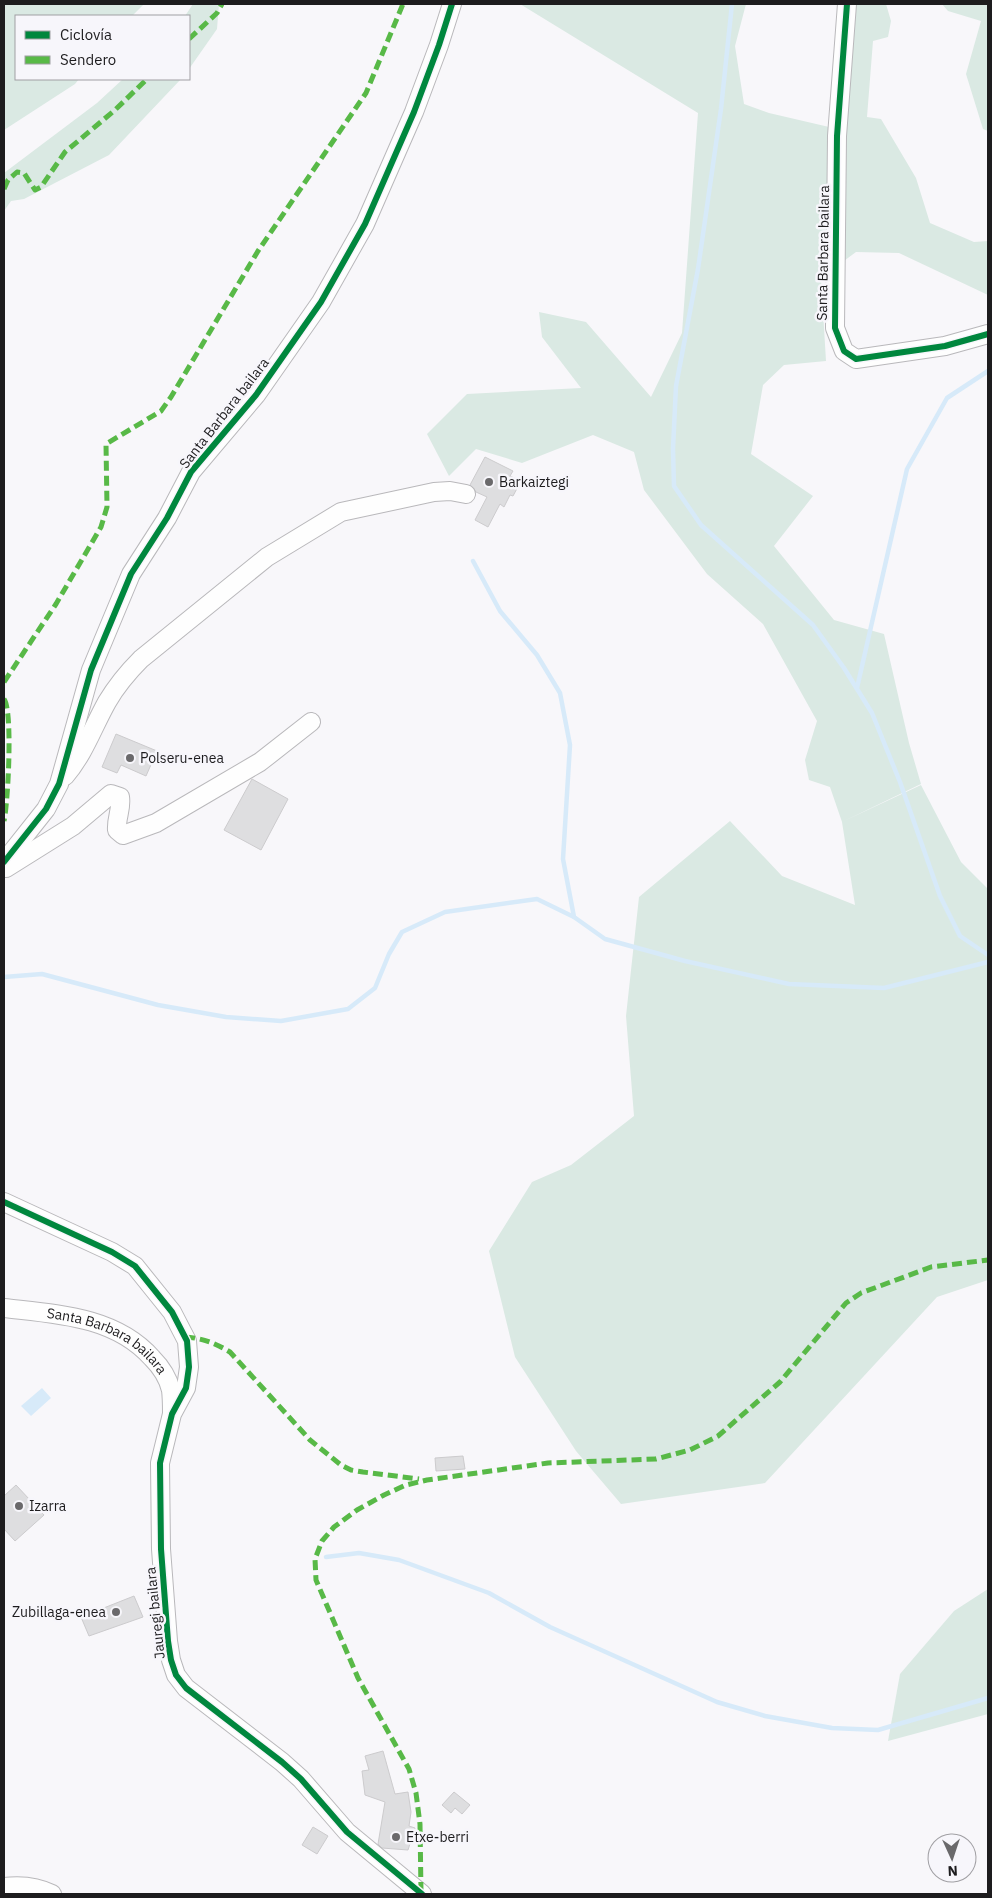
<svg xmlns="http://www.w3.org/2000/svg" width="992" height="1898" font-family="'IBM Plex Sans',sans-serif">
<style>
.green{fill:#dae9e3}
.water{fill:#d7eaf9}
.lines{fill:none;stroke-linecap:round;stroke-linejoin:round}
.stream{stroke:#d7eaf9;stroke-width:4.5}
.building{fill:#dedee0;stroke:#cccbcd}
.minor-casing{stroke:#b9b8bb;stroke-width:20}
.minor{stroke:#fefefe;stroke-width:18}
.quiet{stroke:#58b947;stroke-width:5;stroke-dasharray:10 5;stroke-linecap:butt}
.cycleway-casing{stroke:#f7f6fb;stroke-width:9}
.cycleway{stroke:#00873e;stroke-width:6}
.poi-dot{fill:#6a696b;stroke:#f7f6fb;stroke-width:2}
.labels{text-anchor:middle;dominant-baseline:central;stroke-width:5;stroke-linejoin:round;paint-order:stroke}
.street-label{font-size:14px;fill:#1d1c1e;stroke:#f7f6fb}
.poi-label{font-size:14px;fill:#1d1c1e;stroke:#f7f6fb;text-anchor:start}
</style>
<rect width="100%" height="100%" fill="#f8f7fa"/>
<g class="green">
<path d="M4 4H144L132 16H16V79H79L75 84 4 130Z"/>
<path d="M193 4H219L217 29 189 69V16H185Z"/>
<path d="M520 4H746L735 46 744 104 769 113 842 130 848 104 854 4H886L891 21 888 37 873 41 867 117 881 119 916 178 930 223 974 242 988 241V295L899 253 856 252 821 278 826 361 784 365 763 385 751 454 813 496 774 546 834 620 884 634 909 743 921 784 844 821 921 785 961 862 988 889V1280L937 1297 765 1483 621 1504 576 1451 515 1357 489 1251 532 1182 571 1165 634 1116 626 1016 639 897 730 821 782 876 855 905 842 822 830 787 809 780 805 760 817 721 763 624 707 574 644 490 634 452 593 435 522 463 476 449 449 476 427 434 467 394 581 388 542 337 539 312 586 322 651 397 682 333 698 113Z"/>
<path d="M942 4H988V131L983 129 966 74 981 21 948 11Z"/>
<path d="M123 79H181L109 155 24 199 11 201 4 211V173L97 103Z"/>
<path d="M988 1589V1714L888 1741 900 1674 954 1611Z"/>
</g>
<path class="water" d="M42 1388 51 1398 31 1416 21 1406Z"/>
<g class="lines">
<g class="stream">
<path d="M732 4 721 109 698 269 676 386 673 449 674 486 701 525 813 625 844 668 872 713 900 782 940 896 960 936 988 955"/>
<path d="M473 561 500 611 537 655 560 693 570 745 563 859 574 917 605 939 685 961 789 984 884 988 988 962"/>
<path d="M857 688 907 469 947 398 988 371"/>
<path d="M4 977 42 974 158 1005 226 1017 281 1021 348 1009 375 988 389 954 402 932 445 912 537 899 574 917"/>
<path d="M326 1557 359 1553 399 1560 489 1593 550 1627 717 1702 765 1716 832 1728 878 1730 988 1698"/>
</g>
</g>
<g class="building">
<path d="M485 457 513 471 510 476 521 481 513 496 510 495 504 507 500 504 488 527 475 520 487 497 476 492 470 485Z"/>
<path d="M116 734 157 751 146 776 121 765 117 773 102 767Z"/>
<path d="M252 779 288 799 261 850 224 830Z"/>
<path d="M463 1456 465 1469 436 1471 435 1458Z"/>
<path d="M16 1485 44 1515 15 1541 4 1529V1496Z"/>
<path d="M134 1596 143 1617 89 1636 81 1617Z"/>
<path d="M383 1751 395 1794 408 1792 411 1812 409 1826 415 1828 408 1850 382 1848 378 1844 385 1802 365 1795 362 1771 369 1770 365 1756Z"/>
<path d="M454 1792 470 1805 462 1814 455 1808 451 1813 442 1805Z"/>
<path d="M313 1827 328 1836 317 1854 302 1845Z"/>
</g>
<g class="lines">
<g class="minor-casing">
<g id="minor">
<path d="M847 4 837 136 835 328 844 351 856 359 945 346 988 334"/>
<path d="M65 776C84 754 93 727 107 702 117 685 128 672 141 659L267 557 341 512 434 492 450 491 466 494"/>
<path d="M4 862 46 809 59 784 91 670 131 574 167 518 191 472 256 395 321 302 365 224 414 112 439 45 452 4"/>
<path d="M6 868 73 826 111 794 120 797C122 809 116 818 117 830L123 835 156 823 260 762 311 722"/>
<path d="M4 1202 112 1252 135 1266 172 1312 187 1341 189 1367 186 1388 172 1414 160 1463 161 1549 168 1641 171 1660 176 1675 186 1688 282 1762 301 1779 347 1832 422 1894"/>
<path id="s1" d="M4 1308C56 1314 115 1316 152 1358 161 1367 168 1378 171 1390 172 1398 172 1406 172 1413"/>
<path d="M4 1887C20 1885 38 1887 52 1894"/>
</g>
</g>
<use href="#minor" class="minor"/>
<g class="quiet">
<path d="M189 39 217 13 222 4"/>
<path d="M4 189 8 180 17 172 24 173 35 190 41 187 65 152 115 110 147 79"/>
<path d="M4 682 56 604 101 527 107 507 106 444 161 411 171 397 258 251 366 93 403 4"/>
<path d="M4 699C13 711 8 803 4 821"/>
<path d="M185 1337C202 1338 215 1343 230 1352L310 1440 341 1465 351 1470 363 1472 419 1479"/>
<path d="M421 1892 420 1824 416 1793 409 1769 358 1678 316 1580 315 1559 322 1541 334 1527 357 1510 384 1495 406 1485 427 1480 548 1463 656 1459 690 1450 718 1436 780 1382 846 1303 861 1293 931 1267 988 1260"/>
</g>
<g class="cycleway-casing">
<g id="cycleway">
<path d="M847 4 837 136 835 328 844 351 856 359 945 346 988 334"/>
<path d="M4 862 46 809 59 784 91 670 131 574 167 518 191 472 256 395 321 302 365 224 414 112 439 45 452 4"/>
<path d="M4 1202 112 1252 135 1266 172 1312 187 1341 189 1367 186 1388 172 1414 160 1463 161 1549 168 1641 171 1660 176 1675 186 1688 282 1762 301 1779 347 1832 422 1894"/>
</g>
</g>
<use href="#cycleway" class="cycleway"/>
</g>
<g class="poi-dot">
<circle cx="489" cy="482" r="5"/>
<circle cx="130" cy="758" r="5"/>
<circle cx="19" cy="1506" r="5"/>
<circle cx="116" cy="1612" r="5"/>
<circle cx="396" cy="1837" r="5"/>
</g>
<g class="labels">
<g class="street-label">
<text transform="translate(823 253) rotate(-89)">Santa Barbara bailara</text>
<text transform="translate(224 413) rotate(-52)">Santa Barbara bailara</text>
<text stroke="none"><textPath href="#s1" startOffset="111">Santa Barbara bailara</textPath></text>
<text transform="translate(155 1613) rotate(-96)">Jauregi bailara</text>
</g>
<g class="poi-label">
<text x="499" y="482">Barkaiztegi</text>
<text x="140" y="758">Polseru-enea</text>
<text x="29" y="1506">Izarra</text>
<text x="106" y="1612" text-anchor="end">Zubillaga-enea</text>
<text x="406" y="1837">Etxe-berri</text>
</g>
</g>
<rect width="992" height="1898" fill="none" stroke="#1d1c1e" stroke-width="10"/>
<rect x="15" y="15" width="175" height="65" fill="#f7f6fb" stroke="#a09fa3"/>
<rect x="25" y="31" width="25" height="8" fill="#00873e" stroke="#a09fa3"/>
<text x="60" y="40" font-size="15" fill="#1d1c1e">Ciclovía</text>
<rect x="25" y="56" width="25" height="8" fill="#58b947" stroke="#a09fa3"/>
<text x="60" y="65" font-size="15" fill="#1d1c1e">Sendero</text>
<g transform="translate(952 1858) rotate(177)"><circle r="24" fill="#f7f6fb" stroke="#a09fa3"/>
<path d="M0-4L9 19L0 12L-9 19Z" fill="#6a696b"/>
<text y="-8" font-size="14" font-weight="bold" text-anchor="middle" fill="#1d1c1e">N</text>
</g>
</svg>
